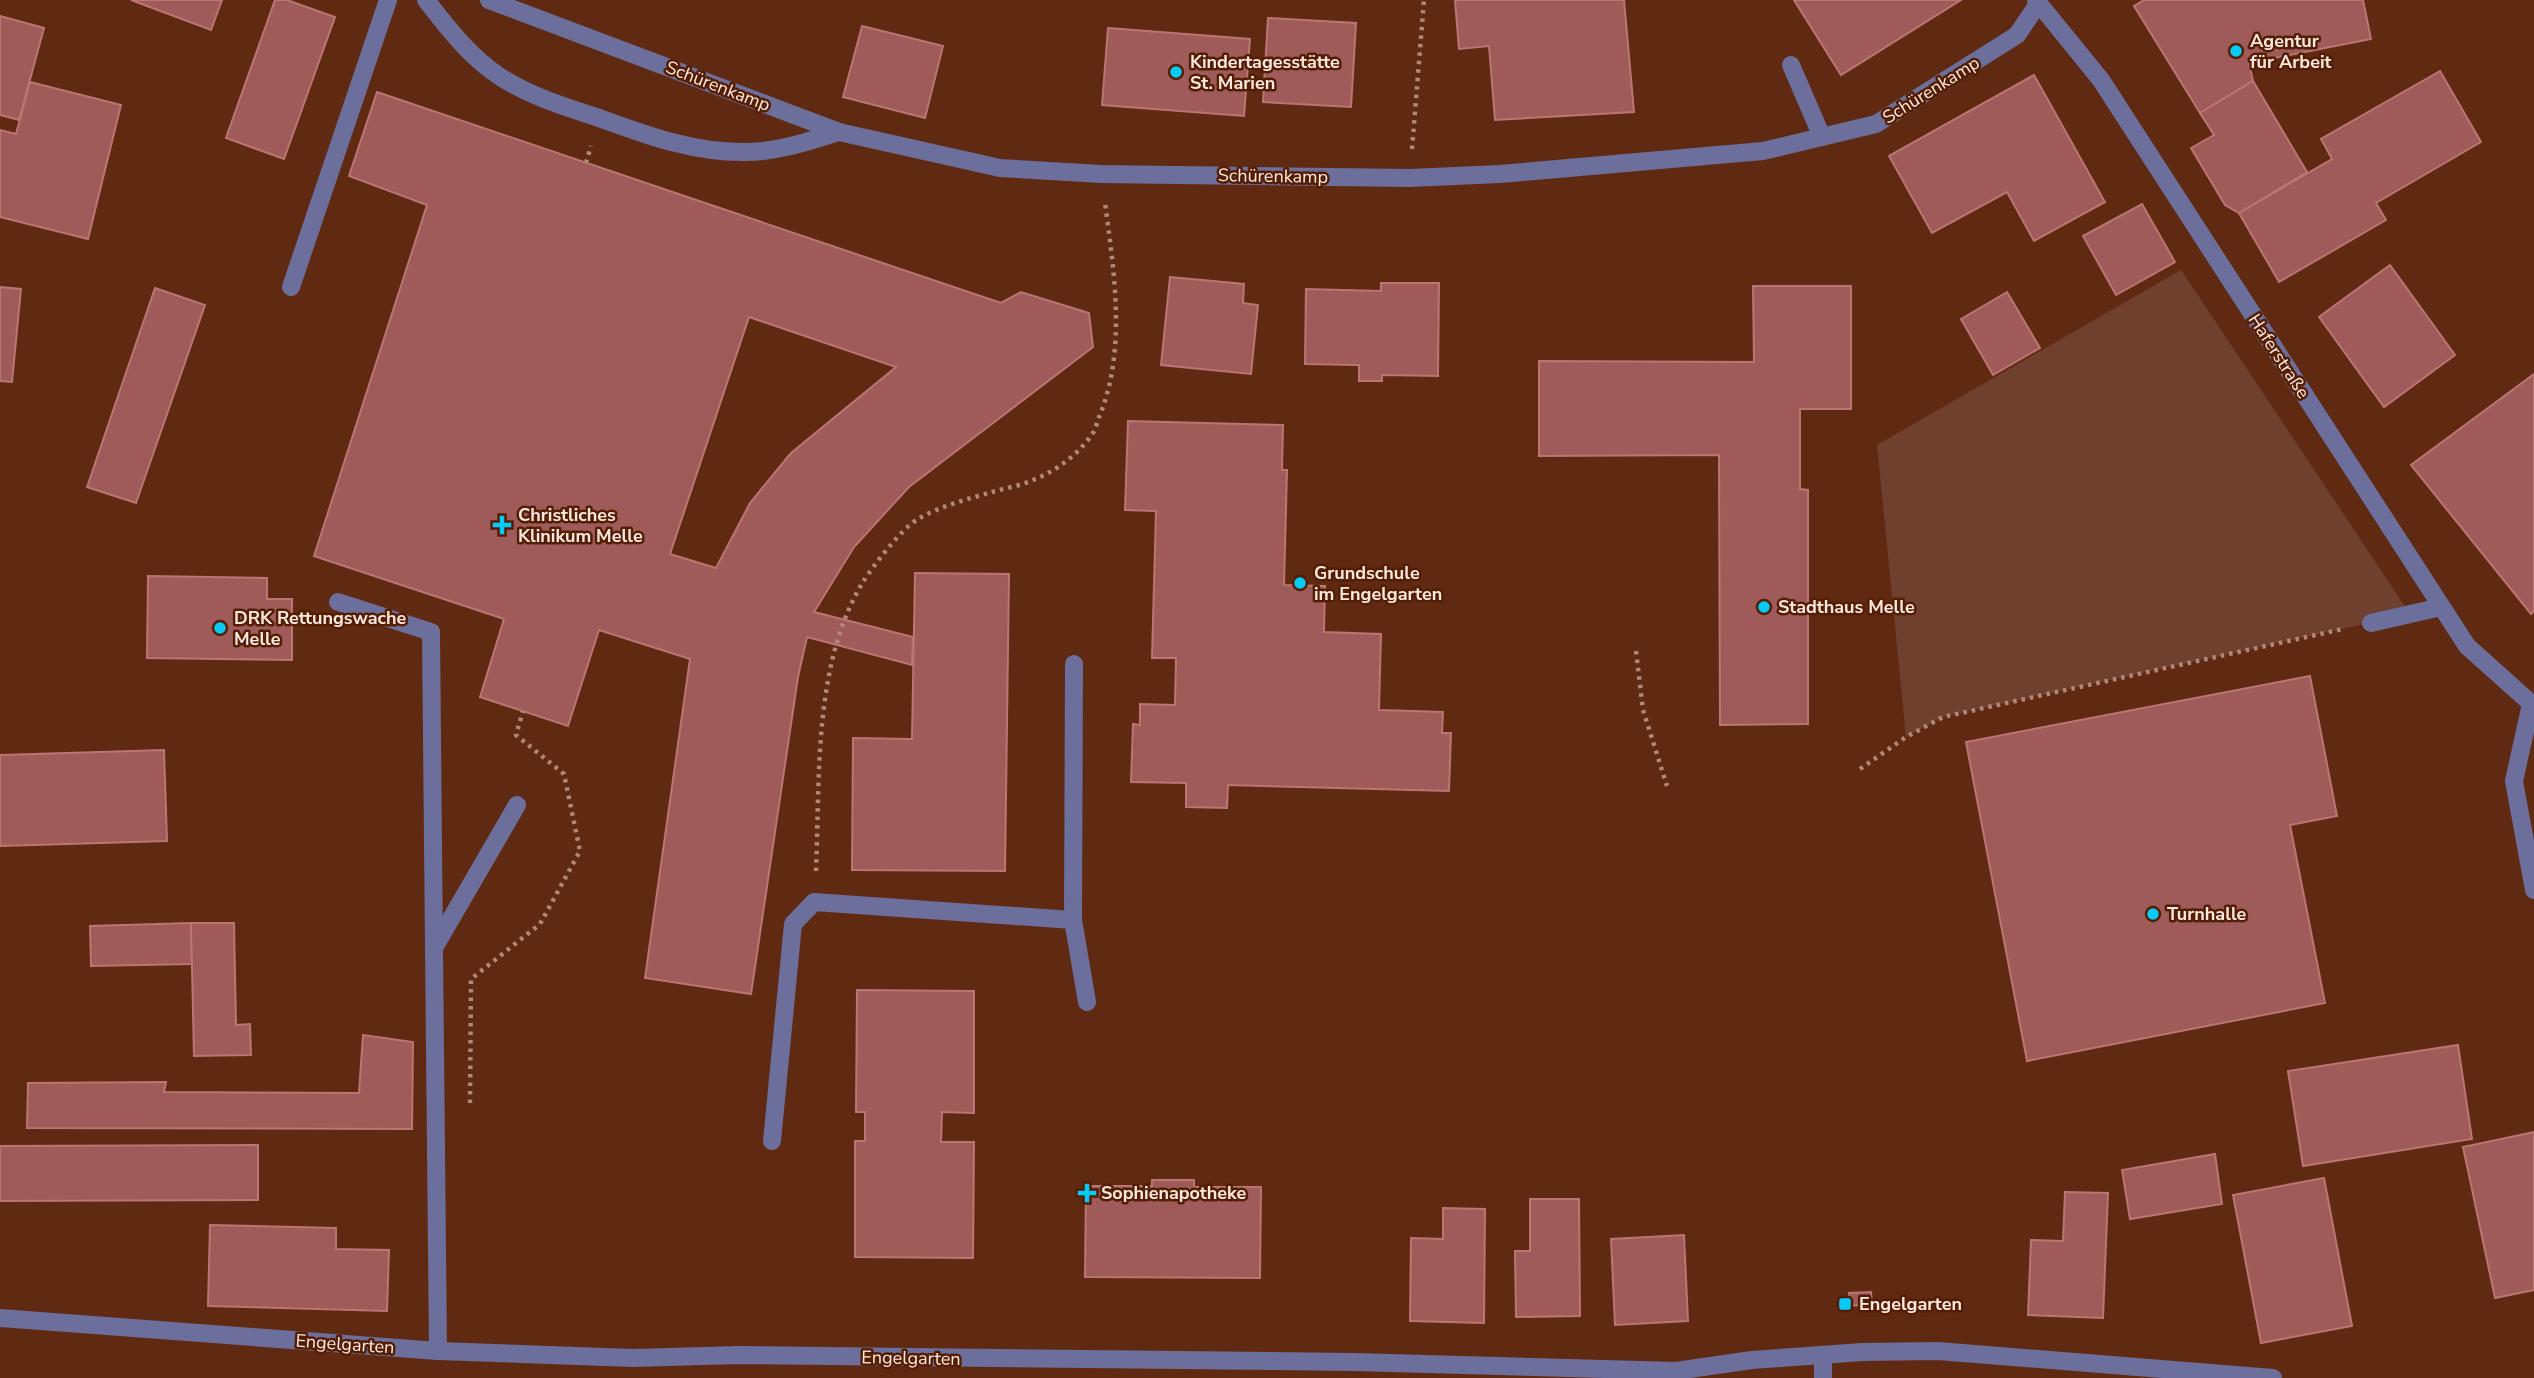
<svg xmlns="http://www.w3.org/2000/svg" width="2534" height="1378" font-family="'Nunito Sans',sans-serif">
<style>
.green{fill:#6e402d}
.building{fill:#9e5b59;stroke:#bb7573;stroke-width:2;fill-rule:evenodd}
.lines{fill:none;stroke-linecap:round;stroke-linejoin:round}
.path{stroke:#af8878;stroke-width:4.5;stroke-dasharray:3.5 5;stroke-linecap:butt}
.service{stroke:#6c6e9b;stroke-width:18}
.minor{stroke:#6c6e9b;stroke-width:18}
.tertiary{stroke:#6c6e9b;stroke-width:18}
.poi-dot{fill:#06cbf9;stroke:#541e05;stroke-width:2.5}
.labels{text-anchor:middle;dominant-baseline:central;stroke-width:5;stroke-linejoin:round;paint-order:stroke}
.poi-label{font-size:18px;font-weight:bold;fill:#ffe9e1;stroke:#541e05;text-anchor:start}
.street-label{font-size:18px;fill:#ffe9e1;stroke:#541e05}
</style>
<rect width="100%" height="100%" fill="#602911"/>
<path class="green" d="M2181 270 2410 614 1943 717 1906 737 1877 445Z"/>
<g class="building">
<path d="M131 0H222L211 30Z"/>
<path d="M275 0H287L335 17 284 159 226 138Z"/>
<path d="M1455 0H1624L1634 112 1495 120 1489 46 1459 49Z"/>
<path d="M1794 0H1961L1841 75Z"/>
<path d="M2144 0H2363L2371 39 2249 63 2253 81 2200 113 2134 6Z"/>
<path d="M0 16 44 28 19 120 0 115Z"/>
<path d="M1268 18 1356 23 1351 107 1263 102Z"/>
<path d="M862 26 943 46 925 118 843 97Z"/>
<path d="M1108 28 1250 39 1244 116 1102 105Z"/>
<path d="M2440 71 2481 142 2376 203 2386 220 2279 282 2239 213 2332 159 2321 139Z"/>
<path d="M2034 75 2105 202 2034 241 2007 192 1932 233 1889 156Z"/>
<path d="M2253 81 2307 172 2239 213 2225 205 2191 148 2214 135 2200 113Z"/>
<path d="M30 82 121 105 88 239 0 217V130L16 134Z"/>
<path d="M377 92 1001 303 1021 292 1089 313 1093 347 909 487 854 547 814 612 913 637 912 665 807 637 798 677 751 994 645 978 690 659 599 630 568 726 480 697 504 619 314 556 427 205 349 176ZM749 317 896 367 791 453 750 503 716 568 670 554Z"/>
<path d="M2142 204 2175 262 2116 295 2083 236Z"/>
<path d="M2390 265 2455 355 2384 407 2319 317Z"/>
<path d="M1170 277 1244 284 1243 303 1258 305 1251 374 1161 365Z"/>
<path d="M1381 283H1439L1438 376 1382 375V381H1359V365L1305 364 1306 289 1381 291Z"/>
<path d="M1753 286H1851V409H1800V489L1808 490V724L1720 725 1719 455 1539 456V361L1754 362Z"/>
<path d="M0 287 21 289 12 382 0 381Z"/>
<path d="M155 288 205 305 136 503 87 487Z"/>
<path d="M2007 292 2040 348 1993 375 1961 319Z"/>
<path d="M2534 374V611L2531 614 2411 465Z"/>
<path d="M1128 421 1283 425 1282 470H1287L1284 585 1325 586 1324 632 1381 634 1379 710 1443 712 1442 733H1451L1449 791 1228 785 1227 808 1186 807V783L1131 782 1133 724 1140 725V704L1175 705 1176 658H1152L1156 511 1125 510Z"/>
<path d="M915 573 1009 574 1005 871 852 870 853 738 912 739Z"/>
<path d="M148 576 267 578V599H292V660L147 658Z"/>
<path d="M2310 676 2337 816 2290 825 2325 1003 2027 1061 1966 742Z"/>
<path d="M164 750 167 841 0 846V755Z"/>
<path d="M191 923 192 964 91 966 90 926Z"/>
<path d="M191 923H234L236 1025 250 1024 251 1055 194 1056Z"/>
<path d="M857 990 974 991V1113L942 1112 941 1142H974L973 1258 855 1257V1141H865V1112H856Z"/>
<path d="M363 1035 413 1042 412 1129 27 1128 28 1083 166 1082 164 1092 359 1093Z"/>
<path d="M2458 1045 2472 1139 2303 1166 2288 1071Z"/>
<path d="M2534 1132V1290L2495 1298 2463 1147Z"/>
<path d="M258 1145V1200L0 1201V1146Z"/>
<path d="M2215 1154 2222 1204 2130 1219 2122 1170Z"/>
<path d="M2324 1178 2352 1326 2261 1343 2233 1195Z"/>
<path d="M1152 1180H1194V1187H1261L1260 1278 1085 1277 1086 1186H1152Z"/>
<path d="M2065 1192 2108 1193 2103 1318 2028 1315 2031 1240 2063 1241Z"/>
<path d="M1530 1199H1579L1580 1316 1516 1317 1515 1251H1530Z"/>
<path d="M1443 1208 1485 1209 1484 1323 1410 1321 1411 1238 1443 1239Z"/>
<path d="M210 1225 336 1228V1249L389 1250 387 1311 208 1306Z"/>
<path d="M1684 1235 1688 1321 1615 1325 1611 1239Z"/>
<path d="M1871 1292 1872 1304 1850 1306 1849 1293Z"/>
</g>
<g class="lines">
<g class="path">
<path d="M1412 149 1424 0"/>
<path d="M586 163 591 146"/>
<path d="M1636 651 1643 710 1667 786"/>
<path d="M1860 769 1906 737 1943 717 2343 629"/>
<path d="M816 871C820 778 813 664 863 582 873 566 902 528 918 519 940 506 968 499 992 492 1005 488 1020 486 1033 480 1056 471 1076 456 1091 436 1095 431 1097 423 1099 417 1127 351 1114 271 1105 203"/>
<path d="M470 1103 471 979 540 924 580 851 564 774 516 735 523 711"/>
</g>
<g class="service">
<path d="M426 0C448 28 469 56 499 76 531 97 566 107 602 119 649 136 695 153 746 152 778 152 809 141 839 132"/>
<path d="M1791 65 1822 137"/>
<path d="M291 287 388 0"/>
<path d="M338 602 431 632 434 948"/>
<path d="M2371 623 2441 607"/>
<path d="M1074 664 1073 920 1087 1002"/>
<path d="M772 1141 793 924 814 902 1073 920"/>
<path d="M438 1351 434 948 517 805"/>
</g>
<g class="minor">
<path d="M489 0 839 132 1000 168 1101 174 1410 178 1500 174 1763 151 1876 124 2017 35 2038 4"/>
<path d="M2036 0 2101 80 2467 646 2534 706"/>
<path d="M2531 704 2514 781 2534 890"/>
<path d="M1823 1378V1355"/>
</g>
<path class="tertiary" d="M0 1318 438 1351 633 1358 739 1355 1354 1362 1676 1371 1752 1360 1862 1352 1938 1351 2273 1378"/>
</g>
<g class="poi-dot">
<circle cx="2236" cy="51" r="7"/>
<circle cx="1176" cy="72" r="7"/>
<path d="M498.5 514.5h7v7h7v7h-7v7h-7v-7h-7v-7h7z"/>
<circle cx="1300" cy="583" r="7"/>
<circle cx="1764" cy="607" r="7"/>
<circle cx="220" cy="628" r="7"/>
<circle cx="2153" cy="914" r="7"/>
<path d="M1083.5 1182.5h7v7h7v7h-7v7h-7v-7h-7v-7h7z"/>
<rect x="1838" y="1297" width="14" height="14" rx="3.5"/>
</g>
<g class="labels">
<g class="poi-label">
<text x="2250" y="41">Agentur<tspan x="2250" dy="21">für Arbeit</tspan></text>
<text x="1190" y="62">Kindertagesstätte<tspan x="1190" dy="21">St. Marien</tspan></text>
<text x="518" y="515">Christliches<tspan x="518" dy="21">Klinikum Melle</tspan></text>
<text x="1314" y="573">Grundschule<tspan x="1314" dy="21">im Engelgarten</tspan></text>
<text x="1778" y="607">Stadthaus Melle</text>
<text x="234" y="618">DRK Rettungswache<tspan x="234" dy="21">Melle</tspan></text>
<text x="2167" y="914">Turnhalle</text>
<text x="1101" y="1193">Sophienapotheke</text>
<text x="1859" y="1304">Engelgarten</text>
</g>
<g class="street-label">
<text transform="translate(718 86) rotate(21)">Schürenkamp</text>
<text transform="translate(1931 90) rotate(-32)">Schürenkamp</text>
<text transform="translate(1273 176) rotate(1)">Schürenkamp</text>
<text transform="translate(2279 356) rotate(57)">Haferstraße</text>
<text transform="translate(345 1344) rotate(4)">Engelgarten</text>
<text transform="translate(911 1358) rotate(1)">Engelgarten</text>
</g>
</g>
</svg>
